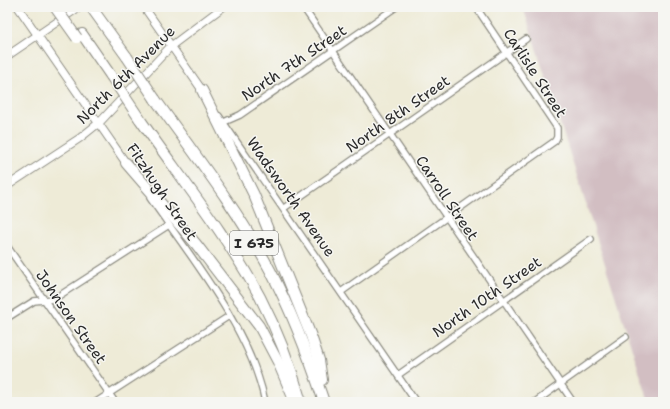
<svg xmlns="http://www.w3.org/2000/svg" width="670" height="409" font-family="'Shantell Sans',sans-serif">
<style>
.industrial{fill:#d2bec2}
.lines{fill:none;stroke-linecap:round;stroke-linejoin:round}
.minor-casing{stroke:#8c8b81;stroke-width:8}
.tertiary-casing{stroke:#8c8b81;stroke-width:9}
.motorway-casing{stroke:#8c8b81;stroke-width:12}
.minor{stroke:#fff;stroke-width:5.5}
.tertiary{stroke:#fff;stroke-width:7}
.motorway{stroke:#fff;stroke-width:10}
.motorway-bridge-casing{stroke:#8c8b81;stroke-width:12;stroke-linecap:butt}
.motorway-bridge{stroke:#fff;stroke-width:10}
.labels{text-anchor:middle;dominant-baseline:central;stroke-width:3;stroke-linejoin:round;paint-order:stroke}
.shield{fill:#f6f6f2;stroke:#686867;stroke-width:1}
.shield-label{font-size:14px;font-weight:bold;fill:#2b2b2b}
.street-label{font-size:15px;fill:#2b2b2b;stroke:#f6f6f2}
</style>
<rect width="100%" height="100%" fill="#f6f6f2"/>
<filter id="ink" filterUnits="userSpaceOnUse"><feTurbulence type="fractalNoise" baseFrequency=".025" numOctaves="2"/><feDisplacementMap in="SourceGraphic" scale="8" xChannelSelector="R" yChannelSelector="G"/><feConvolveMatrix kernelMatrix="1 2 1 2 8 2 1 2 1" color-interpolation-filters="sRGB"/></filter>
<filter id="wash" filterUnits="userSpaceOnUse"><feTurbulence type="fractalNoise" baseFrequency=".012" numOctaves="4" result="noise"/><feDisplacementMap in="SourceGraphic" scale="16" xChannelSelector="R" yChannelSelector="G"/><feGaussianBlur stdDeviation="0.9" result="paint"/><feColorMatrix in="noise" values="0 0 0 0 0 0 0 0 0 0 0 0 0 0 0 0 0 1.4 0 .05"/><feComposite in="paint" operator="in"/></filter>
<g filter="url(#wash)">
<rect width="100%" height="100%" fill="#eeebd7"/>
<path class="industrial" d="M523 7H663V402H649Z"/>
</g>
<g filter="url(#ink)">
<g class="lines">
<g class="minor-casing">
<g id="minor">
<path d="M303 7 573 402"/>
<path d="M219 116 416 402"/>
<path d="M224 122 240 115 396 7"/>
<path d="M150 198C191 257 251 331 265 402"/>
<path d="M284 208 526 39"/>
<path d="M7 246 115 402"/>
<path d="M341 292 555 141 557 137V128L476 7"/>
<path d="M7 318 34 301 54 299 169 225"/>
<path d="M398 375 591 239"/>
<path d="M96 402 229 316"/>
<path d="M535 402 626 337"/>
</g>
</g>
<g class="tertiary-casing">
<g id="tertiary">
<path d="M18 7 126 163"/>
<path d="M144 7 202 90"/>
<path d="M7 56 79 7"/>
<path d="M7 186 80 138 100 122 171 46 223 7"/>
</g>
</g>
<g class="motorway-casing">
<g id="motorway">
<path d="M91 7 127 57"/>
<path d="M82 34 111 76"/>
<path d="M202 90 254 195 311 336 319 360 322 380"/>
<path d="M155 99C195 155 238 210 270 270 292 312 309 357 324 402"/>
<path d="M139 118C180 177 226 234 260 297 277 330 291 366 301 402"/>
<path d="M126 163 196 244 259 326 278 362 295 402"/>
</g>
</g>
<use href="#minor" class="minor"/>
<use href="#tertiary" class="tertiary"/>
<use href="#motorway" class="motorway"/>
<g class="motorway-bridge-casing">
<g id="motorway-bridge">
<path d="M55 7 77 38"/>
<path d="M127 57 155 99"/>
<path d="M111 76 139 118"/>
</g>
</g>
<use href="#motorway-bridge" class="motorway-bridge"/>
</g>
</g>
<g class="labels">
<rect class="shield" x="230" y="231" width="48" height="24" rx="3"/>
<g class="shield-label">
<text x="254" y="243">I 675</text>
</g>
<g class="street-label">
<text transform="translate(294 63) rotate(-34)">North 7th Street</text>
<text transform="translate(535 73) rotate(57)">Carlisle Street</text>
<text transform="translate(126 75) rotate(-45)">North 6th Avenue</text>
<text transform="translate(398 114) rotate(-35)">North 8th Street</text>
<text transform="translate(162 192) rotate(56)">Fitzhugh Street</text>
<text transform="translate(291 197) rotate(55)">Wadsworth Avenue</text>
<text transform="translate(447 198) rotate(56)">Carroll Street</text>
<text transform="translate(487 297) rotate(-35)">North 10th Street</text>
<text transform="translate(71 317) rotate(55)">Johnson Street</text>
</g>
</g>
<rect width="670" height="409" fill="none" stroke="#f6f6f2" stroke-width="24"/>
</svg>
